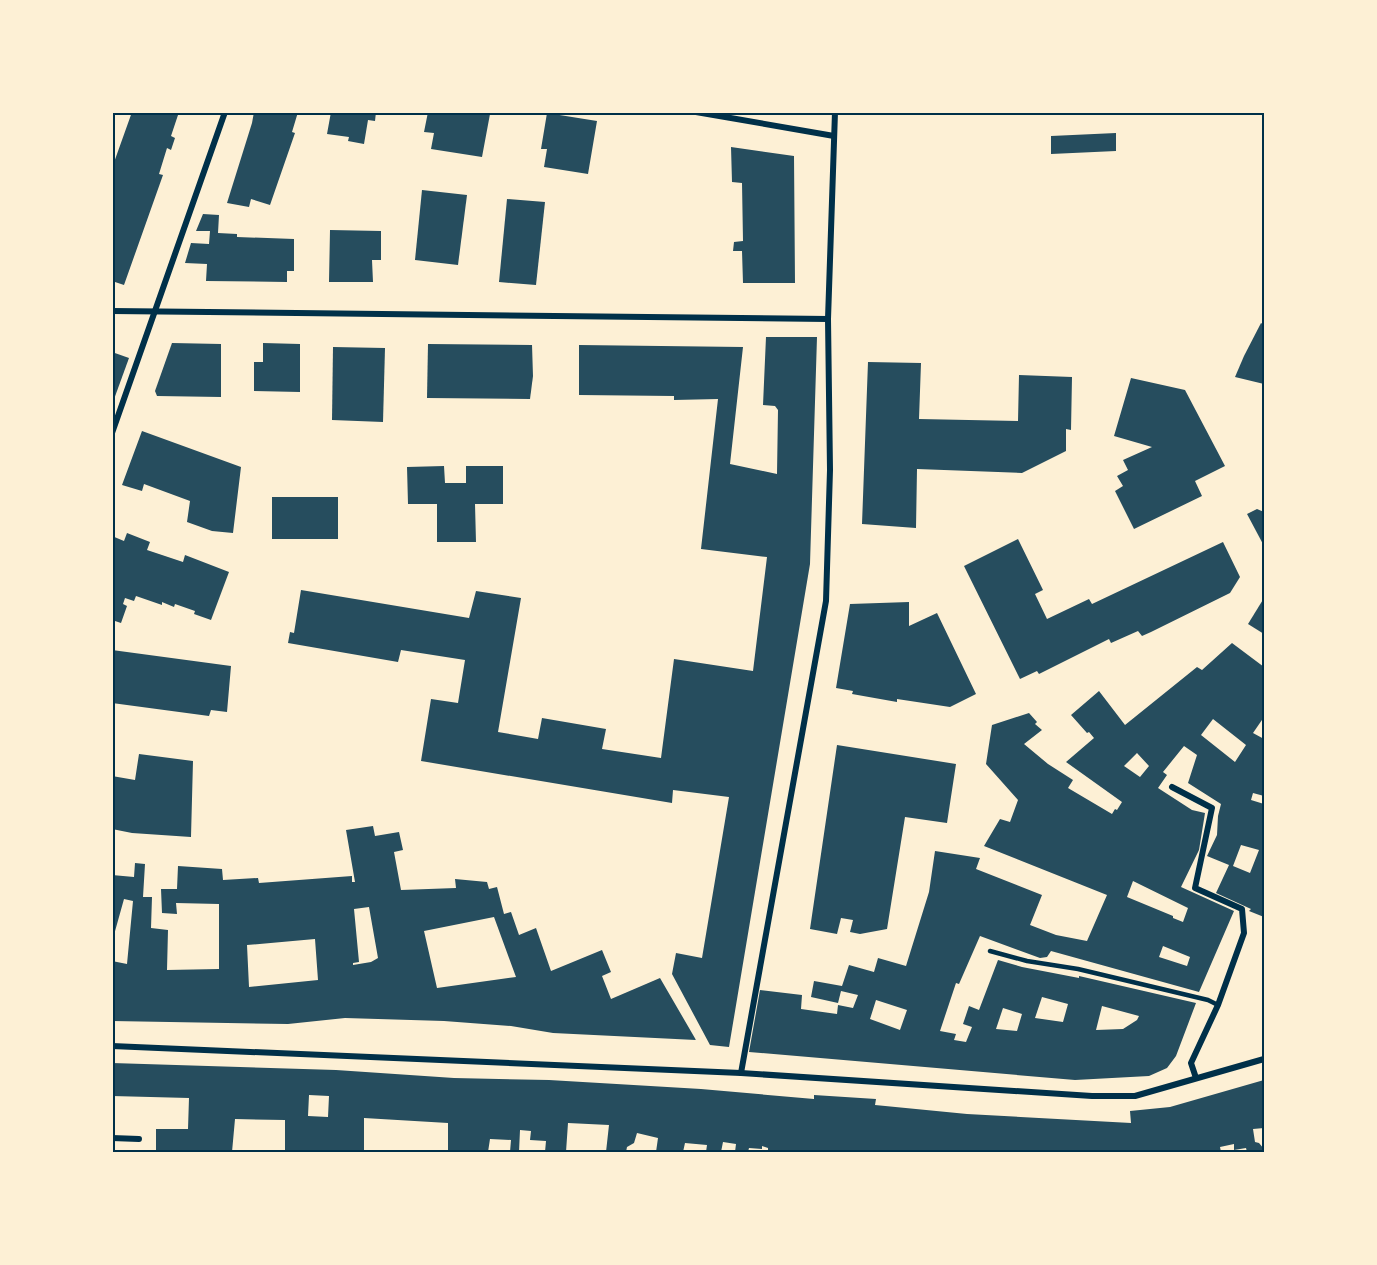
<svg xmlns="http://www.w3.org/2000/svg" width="1377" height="1265" font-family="'Titillium Web',sans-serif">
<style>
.building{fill:#264d5e;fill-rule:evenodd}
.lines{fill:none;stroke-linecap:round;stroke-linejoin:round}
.service{stroke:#003049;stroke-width:4.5}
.minor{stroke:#003049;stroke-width:6}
.neatline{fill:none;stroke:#003049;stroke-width:2}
</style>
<rect width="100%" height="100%" fill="#fdf0d5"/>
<g class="building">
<path d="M132 112H179L171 136 175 138 171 150 167 148 159 174 163 175 124 285 112 281V168Z"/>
<path d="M254 112H298L292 132 295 133 270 205 251 199 249 207 227 203 252 123Z"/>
<path d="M331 112H376L375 121 368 120 364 144 348 141 349 137 327 134Z"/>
<path d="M428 112 490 114 482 157 431 149 434 133 424 132Z"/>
<path d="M547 113 597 121 588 174 544 167 547 149H541Z"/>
<path d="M1116 133V151L1051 154V136Z"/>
<path d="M731 147 794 156 795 283H743L742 251H733L734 242 743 241 742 183 732 182Z"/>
<path d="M422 190 467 195 458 265 415 260Z"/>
<path d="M507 199 545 202 536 285 499 282Z"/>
<path d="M203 214 219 215 218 233 237 234V237L294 239V271H287V282L206 281 207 264 185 263 191 243 209 244 210 231H196Z"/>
<path d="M330 230 381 231V260H372L373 282H329Z"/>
<path d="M1261 323 1264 325V384L1235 377 1244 356Z"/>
<path d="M766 337H817L810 564 729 1047 710 1045 672 974 676 953 702 958 729 797 673 790 672 803 421 761 431 699 458 703 465 660 401 650 398 662 288 643 290 632 294 633 301 590 469 618 476 591 521 598 498 732 538 739 542 718 606 729 602 749 661 758 674 659 753 671 767 557 701 549 718 399 674 400V396L579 395V345L743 347 730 464 777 474 778 410 775 406 763 405Z"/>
<path d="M172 343 221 344V397L157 396 155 391Z"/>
<path d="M263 343 300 344V392L254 391V362H263Z"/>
<path d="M428 344 532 345 533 376 530 399 427 398Z"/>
<path d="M333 347 385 348 383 422 332 420Z"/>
<path d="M112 352 129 358 113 402H112Z"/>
<path d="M868 362 921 363 919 419 1018 421 1019 375 1072 377 1071 430 1066 429V451L1022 473 917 469 916 528 862 524Z"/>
<path d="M1131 378 1185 390 1225 466 1195 481 1202 496 1134 529 1115 491 1123 486 1117 476 1128 470 1123 460 1152 447 1114 436Z"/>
<path d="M142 431 241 467 233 533 212 531 187 522 190 501 144 484 142 491 122 485Z"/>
<path d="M444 466 445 483H466V466H503V504H475L476 542H437V504H408L407 467Z"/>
<rect x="272" y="497" width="66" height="42"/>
<path d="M1257 509 1264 512V546L1247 514Z"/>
<path d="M127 533 150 542 147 550 183 562 185 555 229 572 211 620 194 614 195 611 175 604 174 607 162 602V605L136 596 134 601 125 598 123 604 127 606 121 623 112 620V536L124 541Z"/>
<path d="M1018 539 1043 590 1035 594 1047 619 1089 599 1092 604 1223 542 1240 577 1230 593 1151 632 1142 636 1138 631 1111 643 1109 639 1039 674 1037 671 1020 679 964 566Z"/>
<path d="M1264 598V634L1248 624Z"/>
<path d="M909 602V626L937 613 976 694 950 707 897 699V702L852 694 853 691 836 688 850 604Z"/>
<path d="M1232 643 1264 667V717L1253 733 1264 739V796L1253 793 1251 800 1264 804V917L1249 911 1251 909 1216 893 1229 865 1207 856 1217 835 1218 816 1221 804 1188 783 1197 755 1184 746 1163 772 1167 775 1158 788 1192 810 1205 813 1199 850 1181 887 1234 911 1199 992 1051 951 1047 957 1040 958 980 936 959 984 956 983 940 1031 956 1034 954 1040 966 1042 972 1027 963 1024 969 1006 979 1010 998 960 1022 967 1079 978V976L1196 1003 1176 1056 1167 1068 1149 1076 1075 1080 749 1052 760 990 802 995 801 1009 837 1014 838 1005 853 1008 858 995 841 991 838 1003 811 997 814 981 842 986 849 965 874 972 878 958 906 966 929 892 935 851 980 858 976 869 1042 895 1030 925 1056 935 1087 941 1107 895 984 846 1000 819 1010 822 1018 800 986 764 992 725 1029 713 1037 722 1035 724 1042 730 1024 744 1048 764 1073 780 1068 788 1112 814 1115 809 1117 810 1122 802 1066 762 1094 738 1089 732 1087 733 1071 715 1099 691 1125 725 1197 667 1202 670ZM1213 719 1246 745 1235 762 1201 735ZM1137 753 1149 766 1140 777 1124 766ZM1241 845 1259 850 1250 873 1233 866ZM1133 881 1188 908 1183 922 1173 918V916L1127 897ZM1163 946 1190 957 1187 966 1159 957ZM1042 997 1068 1004 1063 1022 1035 1018ZM876 1000 907 1010 900 1030 870 1019ZM1102 1006 1139 1016 1137 1020 1123 1029 1096 1030ZM1003 1008 1022 1014 1017 1031 996 1029Z"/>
<path d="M112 650 231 666 227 712 211 710 209 716 112 703Z"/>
<path d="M837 745 956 764 947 823 905 817 887 929 860 934 850 932 853 920 841 918 837 934 810 929Z"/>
<path d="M139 754 193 761 191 837 132 833 112 829V776L135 780Z"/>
<path d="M373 826 375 836 399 832 403 850 394 852 401 890 456 888 455 879 487 882 489 889 497 887 504 914 511 912 519 935 536 928 551 971 602 950 611 972 602 976 611 999 660 978 696 1040 553 1033 511 1026 444 1021 345 1018 288 1024 112 1021V961L127 964 133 901 124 899 112 942V875L134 877 135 863 145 864 143 897H152L151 928 168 930 167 970 219 969V904L176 903 177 914 162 913 161 889H177L178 866 222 869 223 880 258 878 259 883 352 876V882H355L346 830ZM369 907 378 958 371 962 353 965V963L359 962 354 909ZM494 917 516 977 437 988 424 931ZM315 939 318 980 249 987 247 945Z"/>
<path d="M112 1063 336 1070 454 1078 549 1080 701 1089 814 1099V1095L876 1099 875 1105 967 1114 1131 1123 1130 1111 1170 1107 1264 1080V1128L1253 1129 1255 1142 1259 1143 1264 1149V1152H1247L1246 1148 1234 1150V1144L1220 1147 1221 1152H768V1148L762 1146V1149L749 1148 748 1152H735L736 1144 723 1142 721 1152H706L707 1145 685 1143 683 1152H656L658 1138 637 1133 634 1143 627 1147 626 1152H606L609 1125 568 1123 566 1152H545L546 1141 530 1140 531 1131 520 1130 519 1152H510L511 1140 490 1139 488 1152 448 1150V1123L364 1118V1152H285V1120L235 1119 232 1152H156V1129H188L189 1098 112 1096ZM309 1095 329 1096 328 1117 308 1116Z"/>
</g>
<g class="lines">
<path class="service" d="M990 951 1027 961 1078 969 1208 1000 1218 1005"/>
<g class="minor">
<path d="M696 112 834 136"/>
<path d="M112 311 828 319"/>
<path d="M112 433 225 112"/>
<path d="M1172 787 1212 808 1195 888 1242 909 1244 933 1218 1005 1191 1063 1196 1078"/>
<path d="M112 1046 741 1073 1092 1096H1135L1264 1059"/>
<path d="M741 1073 826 601 830 470 828 319 835 112"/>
<path d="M112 1138 139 1139"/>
</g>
</g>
<rect width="1377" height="1265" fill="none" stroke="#fdf0d5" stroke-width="228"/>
<rect x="114" y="114" width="1149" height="1037" class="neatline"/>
</svg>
